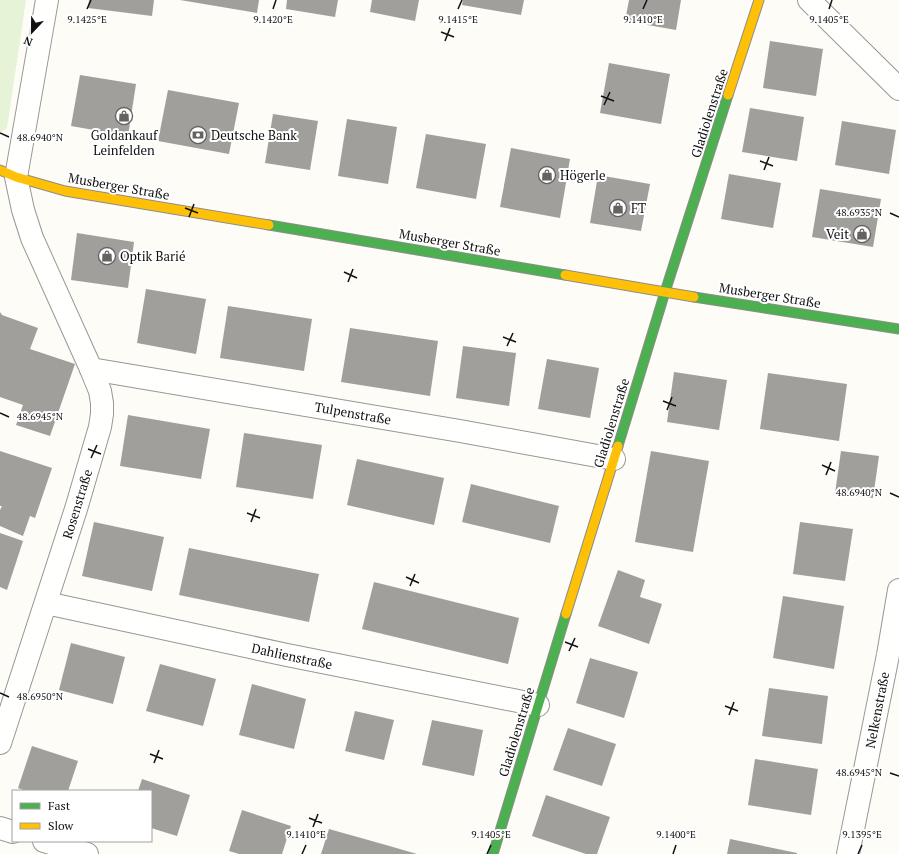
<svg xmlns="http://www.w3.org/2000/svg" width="899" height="854" font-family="'PT Serif',serif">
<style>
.green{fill:#e7f3d7}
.building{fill:#a19f9c}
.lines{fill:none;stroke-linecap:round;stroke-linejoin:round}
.street-casing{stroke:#979795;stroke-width:24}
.fast-casing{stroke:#8e8d8b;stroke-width:11}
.slow-casing{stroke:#8e8d8b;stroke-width:11}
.street{stroke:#fffffe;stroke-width:22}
.fast{stroke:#4caf50;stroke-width:9}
.slow{stroke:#ffc107;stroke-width:9}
.ticks{fill:none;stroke:#111;stroke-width:1.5}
.labels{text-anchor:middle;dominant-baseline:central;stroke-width:4;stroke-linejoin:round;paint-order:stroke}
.street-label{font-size:13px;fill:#111;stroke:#fff}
.poi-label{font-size:13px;fill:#111;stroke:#fff;text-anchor:start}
.ticks-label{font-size:10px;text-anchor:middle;fill:#111;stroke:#fff;stroke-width:4;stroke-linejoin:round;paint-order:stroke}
</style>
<rect width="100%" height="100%" fill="#fdfcf7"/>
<path class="green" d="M0 0H26L7 128 0 133Z"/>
<g class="building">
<path d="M89 0H154L152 16 88 8Z"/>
<path d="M180 0H259L257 13Z"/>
<path d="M287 0H338L335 17 286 9Z"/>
<path d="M372 0H419L415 21 370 12Z"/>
<path d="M463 0H524L521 15 462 5Z"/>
<path d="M629 0H681L676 30 625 21Z"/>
<path d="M770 41 823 49 816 96 763 88Z"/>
<path d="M609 63 670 74 661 124 600 113Z"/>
<path d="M80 75 136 84 128 136 71 126Z"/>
<path d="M168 90 239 103 229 154 158 141Z"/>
<path d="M750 108 804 117 797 161 742 152Z"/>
<path d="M273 114 318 121 310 170 265 163Z"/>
<path d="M347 119 397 127 388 184 338 176Z"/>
<path d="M842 121 896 130 889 174 835 165Z"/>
<path d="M426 134 486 144 476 199 416 188Z"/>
<path d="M511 148 570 159 560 218 500 207Z"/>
<path d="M729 174 781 183 773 228 721 219Z"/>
<path d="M598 175 650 184 641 231 590 223Z"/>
<path d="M820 189 881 199 873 247 812 237Z"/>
<path d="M77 233 134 242 128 288 71 280Z"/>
<path d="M146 289 206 299 196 354 137 343Z"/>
<path d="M228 306 312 319 304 371 220 358Z"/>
<path d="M0 312 2 315 38 328 30 349 75 364 50 436 16 425 23 405 0 397Z"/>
<path d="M350 328 438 341 430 396 341 382Z"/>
<path d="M463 346 516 353 509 406 456 398Z"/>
<path d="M547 359 599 368 590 418 538 409Z"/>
<path d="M674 372 727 380 719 430 667 422Z"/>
<path d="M768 373 847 384 839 441 760 429Z"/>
<path d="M128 415 210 429 201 479 120 466Z"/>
<path d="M244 433 322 445 313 499 236 487Z"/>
<path d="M0 451 52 468 35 518 30 516 23 536 0 526V510L2 506H0Z"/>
<path d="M651 451 709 461 693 552 635 542Z"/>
<path d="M841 451 879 456 873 498 835 493Z"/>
<path d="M357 459 444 478 434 525 347 505Z"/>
<path d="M471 484 559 506 550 543 462 522Z"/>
<path d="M94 522 164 537 152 591 82 576Z"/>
<path d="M800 522 853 529 845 581 793 574Z"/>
<path d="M0 533 23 541 7 590 0 587Z"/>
<path d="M189 548 319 574 309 622 179 595Z"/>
<path d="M618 570 645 580 640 597 662 604 649 644 598 626Z"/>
<path d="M374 582 519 618 508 664 362 629Z"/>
<path d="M783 596 844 606 834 669 773 658Z"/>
<path d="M71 643 125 657 113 704 59 690Z"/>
<path d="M590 658 638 672 624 718 576 703Z"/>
<path d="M160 664 216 679 203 726 146 711Z"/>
<path d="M252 684 306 699 294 749 239 735Z"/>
<path d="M769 688 828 696 822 744 762 736Z"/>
<path d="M355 711 394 720 384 760 345 751Z"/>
<path d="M432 720 483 730 474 776 422 765Z"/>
<path d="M568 728 616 744 602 786 553 770Z"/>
<path d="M32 746 78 761 68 791H26L18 788Z"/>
<path d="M755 759 818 769 811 815 748 805Z"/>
<path d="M142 779 190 795 177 836 151 828V791H138Z"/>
<path d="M546 795 610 817 597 854H586L532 836Z"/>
<path d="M242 810 291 826 282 854H239L229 851Z"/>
<path d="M329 829 386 845 417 854H321Z"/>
<path d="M730 839 797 853V854H727Z"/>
</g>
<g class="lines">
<g class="street-casing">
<g id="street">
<path d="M809 0 899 89"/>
<path d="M91 369 460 431 614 459"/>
<path d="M46 603 287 655 538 705"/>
<path d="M0 743 76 509 100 427 102 414V403L100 391 91 369 32 238 23 210 16 177 47 0"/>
<path d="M0 828 13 832"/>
<path d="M44 841 87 854"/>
<path d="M848 854 888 655 899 590"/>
</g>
</g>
<g class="fast-casing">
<g id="fast">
<path d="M269 225 565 275"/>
<path d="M694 297 899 329"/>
<path d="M618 446 665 292 728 95"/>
<path d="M493 854 566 614"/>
</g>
</g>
<g class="slow-casing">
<g id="slow">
<path d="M728 95 759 0"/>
<path d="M0 170 16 177 65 191 269 225"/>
<path d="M565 275 694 297"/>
<path d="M566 614 618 446"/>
</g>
</g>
<use href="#street" class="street"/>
<use href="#fast" class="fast"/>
<use href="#slow" class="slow"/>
</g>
<path class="ticks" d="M87 9 91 0M273 9 276 0M458 9 462 0M643 9 647 0M829 9 832 0M441 32 454 37M445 41 450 28M601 96 614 101M604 105 610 92M0 133 9 137M760 161 773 166M764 170 769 157M185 208 198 213M890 213 899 217M189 217 194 204M344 272 357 278M348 282 353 269M503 337 516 342M507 346 513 333M663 401 676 406M667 410 672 397M0 413 9 417M88 449 101 454M91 458 97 445M822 465 835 471M826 475 831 462M890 493 899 497M247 513 260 518M251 522 256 509M406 577 419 583M410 586 415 574M565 642 578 647M569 651 575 638M0 693 9 697M725 706 738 711M729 715 734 702M150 754 163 759M154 763 159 750M890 773 899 776M309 818 322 823M313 827 318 814M302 854 306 845M487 854 491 845M673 854 676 845M858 854 862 845"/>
<defs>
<g id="shop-ring" transform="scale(0.9)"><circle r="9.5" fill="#fff" stroke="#646362" stroke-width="1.5"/><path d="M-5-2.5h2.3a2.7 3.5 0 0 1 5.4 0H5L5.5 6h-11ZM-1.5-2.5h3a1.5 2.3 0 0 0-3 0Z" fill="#646362"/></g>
<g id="bank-ring" transform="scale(0.9)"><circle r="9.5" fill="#fff" stroke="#646362" stroke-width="1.5"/><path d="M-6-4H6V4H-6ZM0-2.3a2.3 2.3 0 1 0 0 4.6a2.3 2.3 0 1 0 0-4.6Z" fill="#646362"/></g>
</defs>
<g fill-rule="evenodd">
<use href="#shop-ring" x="124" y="116"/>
<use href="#bank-ring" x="198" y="135"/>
<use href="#shop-ring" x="547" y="175"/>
<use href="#shop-ring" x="618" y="208"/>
<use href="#shop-ring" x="862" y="234"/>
<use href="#shop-ring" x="107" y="256"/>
</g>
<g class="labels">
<g class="street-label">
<text transform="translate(709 113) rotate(-72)">Gladiolenstraße</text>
<text transform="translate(119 186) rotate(10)">Musberger Straße</text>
<text transform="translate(450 242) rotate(10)">Musberger Straße</text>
<text transform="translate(770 295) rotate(9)">Musberger Straße</text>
<text transform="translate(353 413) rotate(10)">Tulpenstraße</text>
<text transform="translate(611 423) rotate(-73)">Gladiolenstraße</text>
<text transform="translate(77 504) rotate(-73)">Rosenstraße</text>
<text transform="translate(292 656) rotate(12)">Dahlienstraße</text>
<text transform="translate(877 710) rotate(-79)">Nelkenstraße</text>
<text transform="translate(516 732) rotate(-73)">Gladiolenstraße</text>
</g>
<g class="poi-label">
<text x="124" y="135" text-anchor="middle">Goldankauf<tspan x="124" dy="15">Leinfelden</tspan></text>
<text x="211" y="135">Deutsche Bank</text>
<text x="560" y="175">Högerle</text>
<text x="631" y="208">FT</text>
<text x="849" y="234" text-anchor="end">Veit</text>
<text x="120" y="256">Optik Barié</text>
</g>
</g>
<g class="ticks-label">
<text x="87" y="23">9.1425°E</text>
<text x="273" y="23">9.1420°E</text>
<text x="458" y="23">9.1415°E</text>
<text x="643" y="23">9.1410°E</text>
<text x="829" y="23">9.1405°E</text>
<text x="40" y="141">48.6940°N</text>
<text x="859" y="216">48.6935°N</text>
<text x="40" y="420">48.6945°N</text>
<text x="859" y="496">48.6940°N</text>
<text x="40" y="700">48.6950°N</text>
<text x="859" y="776">48.6945°N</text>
<text x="306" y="838">9.1410°E</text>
<text x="491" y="838">9.1405°E</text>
<text x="676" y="838">9.1400°E</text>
<text x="862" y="838">9.1395°E</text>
</g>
<rect x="12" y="790" width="140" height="52" fill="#ffffff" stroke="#a0a0a0"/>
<rect x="20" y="803" width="20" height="6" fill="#4caf50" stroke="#a0a0a0"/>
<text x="48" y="810" font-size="12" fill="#111111">Fast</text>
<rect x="20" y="823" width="20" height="6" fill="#ffc107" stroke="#a0a0a0"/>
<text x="48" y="830" font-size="12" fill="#111111">Slow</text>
<g transform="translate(32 32) rotate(202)" stroke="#ffffff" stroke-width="3" paint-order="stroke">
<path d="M0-3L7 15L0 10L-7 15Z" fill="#111111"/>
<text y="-6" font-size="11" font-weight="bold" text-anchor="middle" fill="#111111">N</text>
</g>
</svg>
